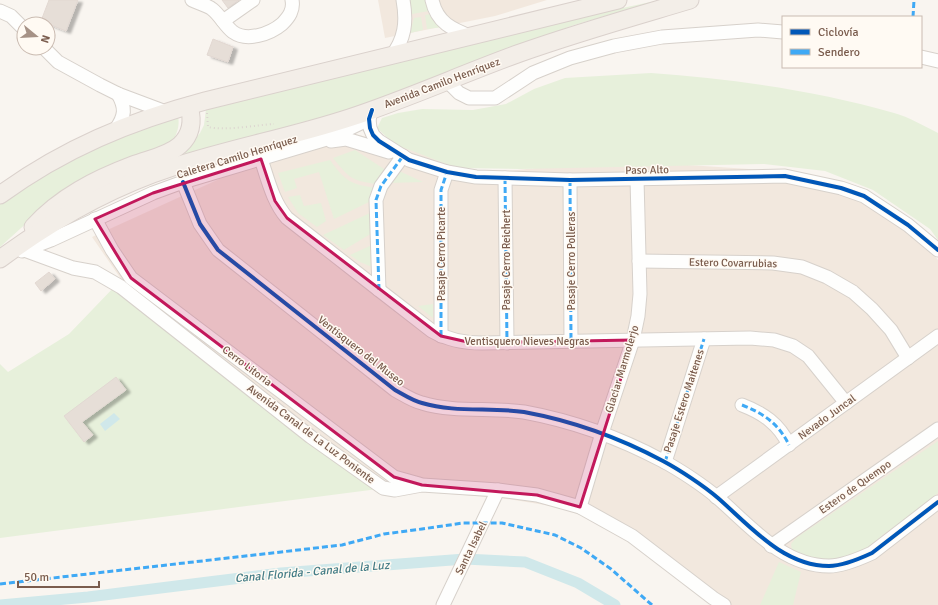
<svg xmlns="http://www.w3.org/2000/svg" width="938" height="605" font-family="Signika,sans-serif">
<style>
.residential{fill:#f2e8de}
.green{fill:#e7f0db}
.water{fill:#d0e8ea}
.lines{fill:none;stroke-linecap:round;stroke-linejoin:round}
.canal{stroke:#d0e8ea;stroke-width:11}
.building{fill:#e6ded7;stroke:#e2d8d2;filter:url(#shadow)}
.minor-casing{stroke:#d7d1cb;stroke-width:15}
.major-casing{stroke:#dad1cc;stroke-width:19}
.path{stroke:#dcd5d0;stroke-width:2;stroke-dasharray:1 3;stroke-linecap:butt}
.minor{stroke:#fefefd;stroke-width:13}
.major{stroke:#f3eee8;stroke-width:17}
.quiet{stroke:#3fa9f5;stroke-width:3;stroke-dasharray:6 3;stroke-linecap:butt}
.cycleway-casing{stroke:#fffaf3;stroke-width:6}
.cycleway{stroke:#0057b8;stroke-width:4}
.marked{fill:#c2185b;fill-opacity:0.2;stroke:#c2185b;stroke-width:3;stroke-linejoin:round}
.labels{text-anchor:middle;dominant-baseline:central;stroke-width:3;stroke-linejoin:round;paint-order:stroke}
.street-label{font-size:11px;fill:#7a5c4d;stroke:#fffaf3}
.water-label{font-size:12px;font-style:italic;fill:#437c86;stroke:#fffaf3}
</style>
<defs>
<filter id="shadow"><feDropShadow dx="4.5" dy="2.5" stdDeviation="1" flood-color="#0004"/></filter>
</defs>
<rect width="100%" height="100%" fill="#f9f5f0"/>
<g class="residential">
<path d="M378 0H547L495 16 385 38Z"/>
<path d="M331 128 430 153 480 174 611 160 749 169 855 195 926 243 938 260V605H717L656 557 582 511 501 498 388 489 130 292 92 237Z"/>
</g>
<g class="green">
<path d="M409 0H427L429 11 412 14Z"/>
<path d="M660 0 574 25 516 46 357 108 80 196 187 149 200 133 204 125 206 109 533 27Z"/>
<path d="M430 14 443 27 427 29 425 15Z"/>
<path d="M421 17 423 30 410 33 414 18Z"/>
<path d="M651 73C732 79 815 90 894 113 909 117 924 126 938 133V240L930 229 873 190 825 171 764 164 520 169 457 168 394 144 377 128 382 118 398 113 422 109 473 110 506 104 534 89 565 78Z"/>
<path d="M178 116C180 126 177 133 173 141L51 201 0 247V204L2 203 39 177 105 142Z"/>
<path d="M355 150 384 169 386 172 377 184C352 181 349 178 333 158Z"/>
<path d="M330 160C345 181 350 184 376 188L371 201 334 219 319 172 294 179 297 188 285 192 278 173Z"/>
<path d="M397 170 423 182 388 183Z"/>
<path d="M300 195 304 206 321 203 326 221 317 227 298 213 288 197Z"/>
<path d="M372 212V233L344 250 323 235Z"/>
<path d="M372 245V267L360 262 350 255Z"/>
<path d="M117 284 378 489 0 538V364L8 372 69 334Z"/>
<path d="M433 304V318L418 306Z"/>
<path d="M938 441V493C920 507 903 521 884 534 878 539 872 545 865 549 844 562 812 564 792 550L791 544 796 538Z"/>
<path d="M779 562 801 572 793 605H760Z"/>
</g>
<path class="water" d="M114 413 120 419 105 431 100 424Z"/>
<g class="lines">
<path class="canal" d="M0 605 88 597 281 573 465 559 525 562 578 583 615 605"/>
</g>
<g class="building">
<path d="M49 0H78L66 31 41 21Z"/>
<path d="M222 0H239L228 8Z"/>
<path d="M213 39 233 47 228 62 207 55Z"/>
<path d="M49 272 55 279 41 291 35 283Z"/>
<path d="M116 377 126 390 82 422 93 435 84 442 64 416Z"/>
</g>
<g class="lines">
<g class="minor-casing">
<g id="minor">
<path d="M192 0C198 3 207 5 212 9 220 15 225 26 233 32 247 42 270 34 282 24 289 17 294 10 292 0"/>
<path d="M432 0C437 23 452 29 472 37"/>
<path d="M0 11 11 16 24 29"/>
<path d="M223 21 253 0"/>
<path d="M44 48 58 62 100 85 118 94 166 112"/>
<path d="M391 57C405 39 407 22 403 0"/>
<path d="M921 57 938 61"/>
<path d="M447 81 459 93 469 98H495L533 73 570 58 614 46 662 37 758 30 783 32"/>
<path d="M372 110 369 119 370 128 373 135 379 141 409 160 447 172 476 177 570 180 785 176 841 188 864 196 908 225 938 250"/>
<path d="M116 129C125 116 126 108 118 94"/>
<path d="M331 141 346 139 389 152"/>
<path d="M261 159C268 180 273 202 287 218L379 290 432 331C448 340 464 343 482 343L750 338 774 340 793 346 808 356 846 403"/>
<path d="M505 178 507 343"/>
<path d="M570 180 571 341"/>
<path d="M183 182 200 224 218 250 395 390C404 395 413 401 422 403 455 413 490 407 524 412 573 421 620 438 663 461 680 470 704 486 718 498 750 526 783 566 829 566 843 566 859 559 872 553L938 502"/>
<path d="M95 219 112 250 131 278 394 477 419 484"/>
<path d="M24 250 73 268 95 272 121 287 311 437 383 488 395 490 422 485 498 490 537 495 580 507 632 536 713 598 724 605"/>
<path d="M22 251 51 240 153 193 183 182 330 138 369 119"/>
<path d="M639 261 773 263 802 267 827 277 853 292 872 309 891 330 908 358"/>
<path d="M379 290 376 200 381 186 403 156"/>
<path d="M441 336V190L447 172"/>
<path d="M742 405C763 413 779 424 789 445"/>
<path d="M665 462 704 339"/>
<path d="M716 497 938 336"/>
<path d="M580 507 602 433 633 340 638 316 640 294 637 179"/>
<path d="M771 546 938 429"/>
<path d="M443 605 498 490"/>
</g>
</g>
<g class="major-casing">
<g id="major">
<path d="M0 195C63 149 130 121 205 101L618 0"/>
<path d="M33 227C60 197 96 179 133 165 148 159 168 156 180 145 192 134 193 120 189 106"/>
<path d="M0 259C53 220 111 187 173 167 231 148 291 137 349 118 407 99 462 74 520 53 576 33 633 17 690 0"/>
</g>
</g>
<path class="path" d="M207 113 208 127C225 131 257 125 274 124"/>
<use href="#minor" class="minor"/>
<use href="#major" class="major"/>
<g class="quiet">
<path d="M913 17 914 0"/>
<path d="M505 178 507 343"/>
<path d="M570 180 571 341"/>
<path d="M379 290 376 200 381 186 403 156"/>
<path d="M441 336V190L447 172"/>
<path d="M742 405C763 413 779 424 789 445"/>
<path d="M665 462 704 339"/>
<path d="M0 584 342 545 384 534 422 529 463 523H502L555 535 581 548 611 569 652 605"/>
</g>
<g class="cycleway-casing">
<g id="cycleway">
<path d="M372 110 369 119 370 128 373 135 379 141 409 160 447 172 476 177 570 180 785 176 841 188 864 196 908 225 938 250"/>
<path d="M183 182 200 224 218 250 395 390C404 395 413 401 422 403 455 413 490 407 524 412 573 421 620 438 663 461 680 470 704 486 718 498 750 526 783 566 829 566 843 566 859 559 872 553L938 502"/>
</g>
</g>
<use href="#cycleway" class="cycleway"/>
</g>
<path class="marked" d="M261 159 275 201 287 218 441 336 472 343 633 340 580 507 537 495 422 485 394 477 131 278 95 219 153 193Z"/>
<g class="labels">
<g class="street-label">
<text transform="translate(442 83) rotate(-21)">Avenida Camilo Henríquez</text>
<text transform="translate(237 157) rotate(-17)">Caletera Camilo Henríquez</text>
<text transform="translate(647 170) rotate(-1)">Paso Alto</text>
<text transform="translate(441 254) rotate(-90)">Pasaje Cerro Picarte</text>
<text transform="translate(506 260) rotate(-90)">Pasaje Cerro Reichert</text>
<text transform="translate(571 261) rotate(-90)">Pasaje Cerro Polleras</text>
<text transform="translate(733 263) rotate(1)">Estero Covarrubias</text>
<text x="527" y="341">Ventisquero Nieves Negras</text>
<text transform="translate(361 351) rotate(38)">Ventisquero del Museo</text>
<text transform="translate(247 366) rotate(37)">Cerro Litoria</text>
<text transform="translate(622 369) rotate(-73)">Glaciar Marmolerjo</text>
<text transform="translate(684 401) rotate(-72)">Pasaje Estero Maitenes</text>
<text transform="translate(827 417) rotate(-36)">Nevado Juncal</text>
<text transform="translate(311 434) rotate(37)">Avenida Canal de La Luz Poniente</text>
<text transform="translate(855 487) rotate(-35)">Estero de Quempo</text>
<text transform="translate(471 548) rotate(-64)">Santa Isabel</text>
</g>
<g class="water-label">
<text transform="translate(312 572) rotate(-5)">Canal Florida - Canal de la Luz</text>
</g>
</g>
<rect x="782" y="16" width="140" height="52" fill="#fffaf3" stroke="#cabbb1"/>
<rect x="790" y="29" width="20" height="6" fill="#0057b8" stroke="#cabbb1"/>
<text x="818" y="36" font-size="12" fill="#7a5c4d">Ciclovía</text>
<rect x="790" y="49" width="20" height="6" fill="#3fa9f5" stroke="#cabbb1"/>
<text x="818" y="56" font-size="12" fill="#7a5c4d">Sendero</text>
<g transform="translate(36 36) rotate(108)"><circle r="19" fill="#fffaf3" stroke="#cabbb1"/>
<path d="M0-3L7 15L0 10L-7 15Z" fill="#a69286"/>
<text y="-6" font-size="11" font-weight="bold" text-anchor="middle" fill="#7a5c4d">N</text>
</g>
<path d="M18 581v6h81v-6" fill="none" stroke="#7a5c4d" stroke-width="2"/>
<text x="24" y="581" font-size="12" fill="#7a5c4d" stroke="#fffaf3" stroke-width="3" paint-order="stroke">50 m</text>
</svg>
